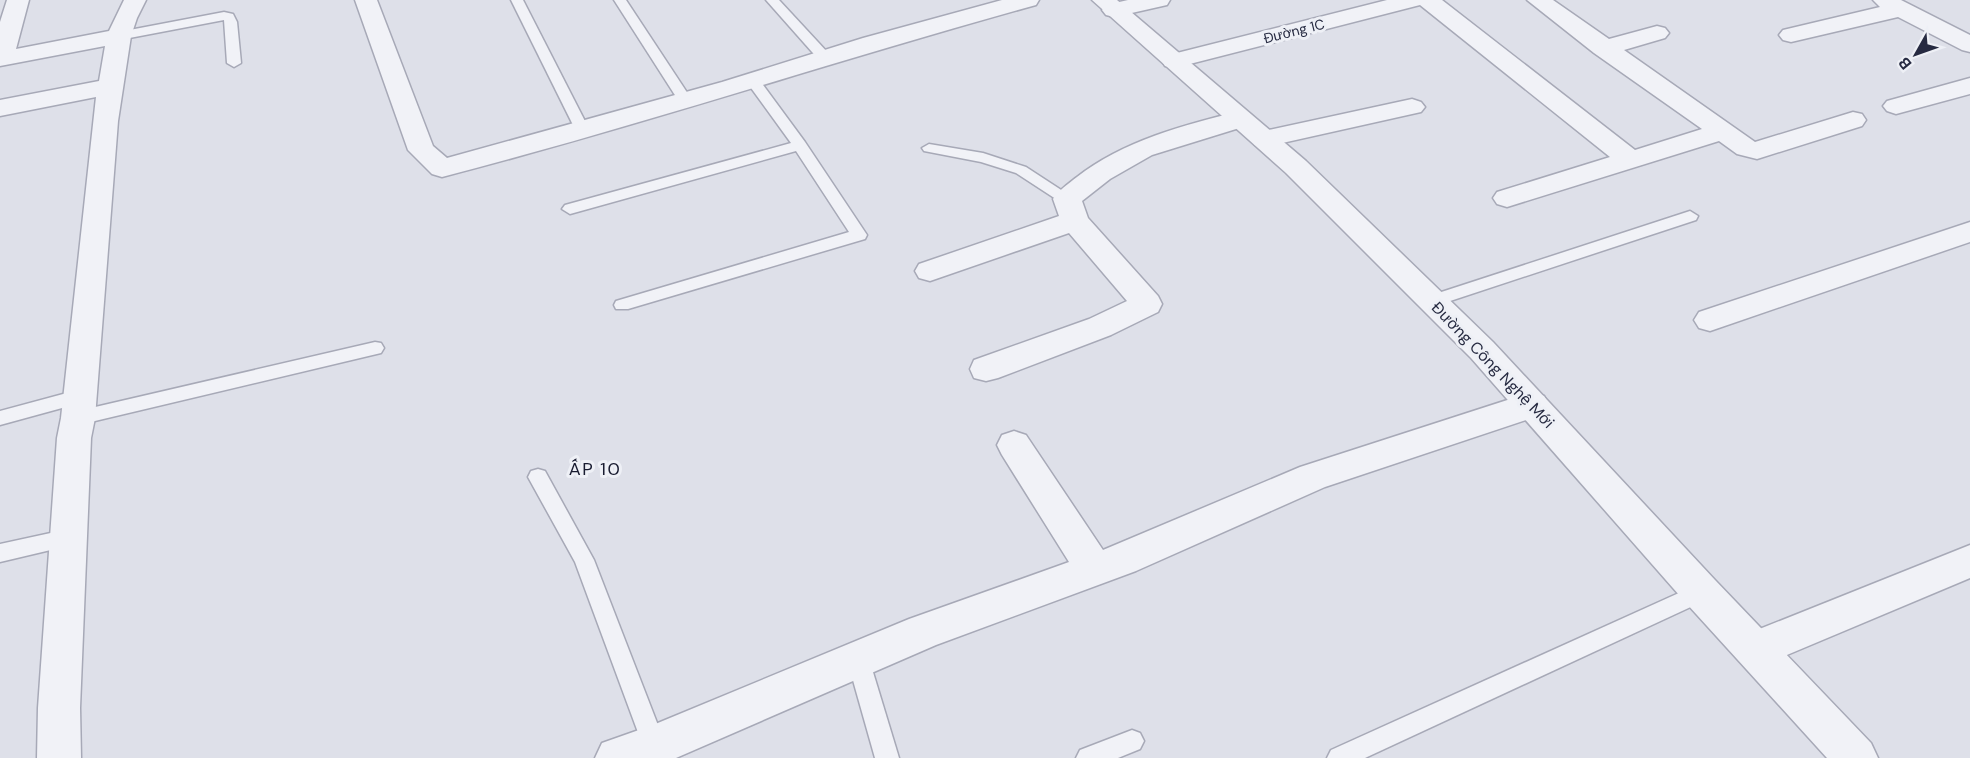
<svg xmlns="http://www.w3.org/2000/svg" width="1970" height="758" font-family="'DM Sans',sans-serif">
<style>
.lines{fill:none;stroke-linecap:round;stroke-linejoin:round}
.service-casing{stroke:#a7a9b7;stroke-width:3}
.minor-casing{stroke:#a7a9b7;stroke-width:3}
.tertiary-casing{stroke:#a7a9b7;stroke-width:3}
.service{fill:#f1f2f7;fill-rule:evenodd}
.minor{fill:#f1f2f7;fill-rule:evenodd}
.tertiary{fill:#f1f2f7;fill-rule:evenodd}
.labels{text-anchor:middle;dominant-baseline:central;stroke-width:6;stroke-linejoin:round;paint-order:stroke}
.far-street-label{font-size:14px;fill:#262a41;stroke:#eef0f6}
.street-label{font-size:16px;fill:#262a41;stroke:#eef0f6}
.neighbourhood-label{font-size:18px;letter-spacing:1.5px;fill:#191c31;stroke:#eef0f6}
</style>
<rect width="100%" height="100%" fill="#dee0e9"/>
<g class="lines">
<g class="service-casing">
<g id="service">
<path d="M511 0H523L589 129 587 132H577L575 129Z"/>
<path d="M614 0H626L692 100 690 103H680Z"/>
<path d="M766 0H779L830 55 832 58 830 61H820Z"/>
<path d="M224 12 233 14 237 22 241 63 234 67 227 63 224 20 119 40 113 36 119 32Z"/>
<path d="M753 77 758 78 805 142 867 235 865 239 628 309H616L614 305 616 301 849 232 796 151 570 214 562 209 565 205 791 143 746 81Z"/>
<path d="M929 144 983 153 1026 167 1075 199 1067 204 1062 203 1016 173 981 162 924 151 922 148Z"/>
<path d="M1690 211 1698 216 1696 220 1438 305H1426L1424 301 1426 297Z"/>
<path d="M375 342 381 343 384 348 381 353 78 425 71 423 69 418 71 413 78 411Z"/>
<path d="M78 390 84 392 87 397 84 402 0 425V411Z"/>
<path d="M538 469 545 471 594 560 666 746 662 754 654 757 646 754 575 562 528 477 531 471Z"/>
<path d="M69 529 76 532 79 538 76 544 0 562V544Z"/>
<path d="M1701 583 1708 585 1712 592 1708 599 1365 758H1327L1331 750Z"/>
<path d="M858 649 866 652 869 659 899 758H875L847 659 850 652Z"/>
<path d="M1132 730 1140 733 1144 741 1140 749 1118 758H1076L1080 750Z"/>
</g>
</g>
<g class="minor-casing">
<g id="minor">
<path d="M7 0H29L16 49 109 31 124 0H146L137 18 131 36 118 121 95 418 91 438 80 708 81 758H37L38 708 57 438 61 418 96 97 0 116V100L99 81 105 46 0 66V22Z"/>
<path d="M355 0H377L433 146 447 158 722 82 863 38 1002 0H1039L1036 5C837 60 642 125 442 177L432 174 408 150Z"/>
<path d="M1128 0H1170L1167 5 1114 17 1106 15 1102 10 1106 5Z"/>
<path d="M1387 0H1442L1635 150 1702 129 1594 53 1527 0H1553L1609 39 1657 26 1665 28 1669 33 1665 38 1624 50 1755 142 1853 112 1862 114 1866 120 1862 126 1757 159 1737 154 1719 141 1507 207 1497 204 1493 198 1497 192 1610 157 1420 5 1174 68 1165 66 1162 61 1165 56Z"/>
<path d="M1873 0H1901L1970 35V52L1962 50 1898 17 1791 42 1783 40 1779 35 1783 30 1880 7Z"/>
<path d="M1970 78V94L1896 114 1887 111 1883 106 1887 101Z"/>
<path d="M1412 99 1421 102 1425 107 1421 112 1264 147 1255 145 1251 139 1255 133 1264 131Z"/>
<path d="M1240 111 1249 113 1253 119 1249 125 1152 155 1110 179 1082 201 1088 218 1158 296 1162 304 1158 312 1111 335 998 378 986 381 974 378 970 369 974 360 1089 319 1127 301 1069 233 930 281 919 278 915 271 919 264 1059 216 1053 199C1059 190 1068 184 1077 177 1123 141 1184 125 1240 111Z"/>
<path d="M1970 222V242L1710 331 1699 328 1694 320 1699 312Z"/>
<path d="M1532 392 1544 396 1549 405 1544 414 1325 487 1136 571 936 645 676 758H595L602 743 653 725 909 619 1069 562 1002 455 997 445 1002 435 1014 431 1026 435 1103 550 1300 467Z"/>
<path d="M1970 545V578L1756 668 1742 662 1736 649 1742 636Z"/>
</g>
</g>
<g class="tertiary-casing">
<path id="tertiary" d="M1092 0H1117L1306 161 1493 342 1715 580 1871 743 1878 758H1827L1687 604 1471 358 1286 173Z"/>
</g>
<use href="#service" class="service"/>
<use href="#minor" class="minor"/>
<use href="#tertiary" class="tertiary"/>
</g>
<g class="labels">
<g class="far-street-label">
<text transform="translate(1294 31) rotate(-14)">Đường 1C</text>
</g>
<g class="street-label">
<text transform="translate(1493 365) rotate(46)">Đường Công Nghệ Mới</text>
</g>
<g class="neighbourhood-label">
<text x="595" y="469">ẤP 10</text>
</g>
</g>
<g transform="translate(1916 54) rotate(230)" stroke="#eef0f6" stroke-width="4.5" paint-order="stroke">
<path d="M0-4.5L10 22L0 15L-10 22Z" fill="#262a41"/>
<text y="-9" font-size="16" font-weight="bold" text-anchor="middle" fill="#262a41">B</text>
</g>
</svg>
